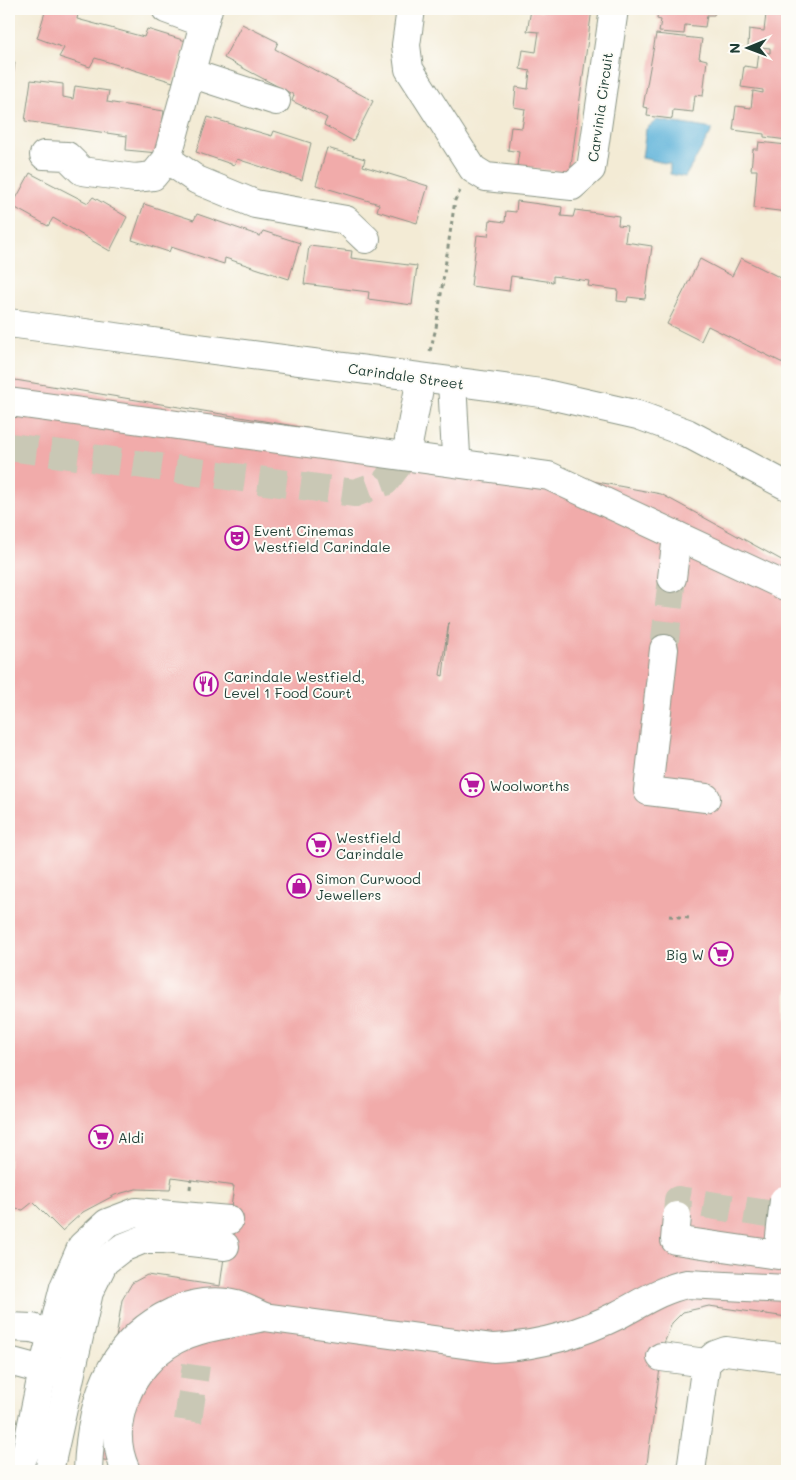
<svg xmlns="http://www.w3.org/2000/svg" width="796" height="1480" font-family="Mali,sans-serif">
<style>
.water{fill:#5db2d9;stroke:#3e7886}
.building{fill:#f1abaa;fill-rule:evenodd}
.lines{fill:none;stroke-linecap:round;stroke-linejoin:round}
.minor-tunnel{stroke:#c9c8b5;stroke-width:28;stroke-dasharray:28 14;stroke-linecap:butt}
.minor-casing{stroke:#899484;stroke-width:30}
.path{stroke:#899484;stroke-width:3;stroke-dasharray:4 4;stroke-linecap:butt}
.minor{stroke:#fff;stroke-width:28}
.minor-bridge-casing{stroke:#899484;stroke-width:30;stroke-linecap:butt}
.minor-bridge{stroke:#fff;stroke-width:28}
.labels{text-anchor:middle;dominant-baseline:central;stroke-width:4;stroke-linejoin:round;paint-order:stroke}
.street-label{font-size:14px;fill:#1f3d34;stroke:#fdfcf7}
.poi-label{font-size:14px;fill:#1f3d34;stroke:#fdfcf7;text-anchor:start}
</style>
<rect width="100%" height="100%" fill="#fdfcf7"/>
<filter id="ink" filterUnits="userSpaceOnUse"><feTurbulence type="fractalNoise" baseFrequency=".02" numOctaves="2"/><feDisplacementMap in="SourceGraphic" scale="10" xChannelSelector="R" yChannelSelector="G"/><feConvolveMatrix kernelMatrix="1 2 1 2 8 2 1 2 1" color-interpolation-filters="sRGB"/></filter>
<filter id="wash" filterUnits="userSpaceOnUse"><feTurbulence type="fractalNoise" baseFrequency=".0096" numOctaves="4" result="noise"/><feDisplacementMap in="SourceGraphic" scale="20" xChannelSelector="R" yChannelSelector="G"/><feGaussianBlur stdDeviation="1.12" result="paint"/><feColorMatrix in="noise" values="0 0 0 0 0 0 0 0 0 0 0 0 0 0 0 0 0 1.4 0 .05"/><feComposite in="paint" operator="in"/></filter>
<g filter="url(#wash)">
<rect width="100%" height="100%" fill="#f3ebd5"/>
<path class="water" d="M657 120 713 129 685 177 670 174V164L642 158 646 129Z"/>
<g id="blocks">
<g class="building">
<path d="M46 9H79L77 19 144 37 147 29 186 41 173 82 95 58 90 67 59 57 64 48 37 38Z"/>
<path d="M543 9H592L570 173 517 166 519 152 508 150 511 127 522 128 525 109 514 107 516 87 528 89 530 71 520 69 523 50 536 52 539 32 527 31 531 10 542 12Z"/>
<path d="M658 9H716L714 15H707L705 27 685 25 684 34 659 32 661 20 657 19Z"/>
<path d="M760 9H787V140L764 137V134L733 130 736 106 751 108 753 91 763 93V90L741 87 744 66 757 68 759 52 770 53V48L748 46 749 29 764 31 766 14 759 13Z"/>
<path d="M242 24 278 42 275 49 373 101 353 141 324 125 327 118 292 101 294 95 224 58Z"/>
<path d="M656 34 702 39 699 58 707 60 703 96 695 95 693 112 673 110 672 119 647 116 648 108 643 107Z"/>
<path d="M9 61 15 62 10 98H9Z"/>
<path d="M31 80 63 84V97L73 99 75 86 109 91 107 102 164 111 158 153 126 150 127 136 25 121Z"/>
<path d="M208 117 272 136 274 131 311 143 302 180 237 159 234 165 196 152Z"/>
<path d="M759 142 787 145V212L754 208 757 170H751L753 149H758Z"/>
<path d="M327 148 365 159 363 166 428 186 417 223 377 211 379 204 316 185Z"/>
<path d="M30 173 88 203 93 197 127 217 110 251 53 218 48 226 12 206Z"/>
<path d="M517 201 562 207 561 216 573 217 575 210 619 216 618 225 627 226 625 242 652 246 645 299 628 297 627 302 617 301 618 290 588 286 589 281 553 276V282L511 276 509 291 471 286 477 235 488 236 490 220 505 222 506 211 516 212Z"/>
<path d="M144 204 194 220 197 214 260 236 263 231 300 243 289 279 225 258 224 264 171 247 169 252 132 240Z"/>
<path d="M309 246 352 251 351 258 417 266 412 305 368 299 369 292 304 284Z"/>
<path d="M741 258 787 281V365L708 326 701 341 667 324 700 259 732 276Z"/>
<path d="M9 379 343 434 661 494 787 563V1317L709 1306 683 1312 672 1323 663 1346 646 1471H179L97 1459 122 1300 132 1283 147 1275 220 1286 234 1186 172 1177 170 1190 136 1189 115 1195 83 1212 62 1231 33 1202 23 1210 9 1208ZM449 622 443 676 440 675Z"/>
</g>
</g>
</g>
<g filter="url(#ink)">
<use href="#blocks" fill-opacity="0" stroke="#899484" stroke-width="1"/>
<g class="lines">
<g class="minor-tunnel">
<path d="M9 447 355 493 385 482 405 456 408 445"/>
<path d="M664 649 672 578"/>
<path d="M677 1216 678 1200 787 1217"/>
<path d="M188 1421 196 1365"/>
</g>
<g class="minor-casing">
<g id="minor">
<path d="M166 9 204 23"/>
<path d="M411 9 406 45 409 69 473 169 486 177 572 186 591 169 614 9"/>
<path d="M190 73 276 101"/>
<path d="M44 155 67 156 82 171 135 178 153 176 167 159 208 9"/>
<path d="M167 159 197 180 255 204 346 220 366 239"/>
<path d="M9 323 541 393 638 415 687 433 787 486"/>
<path d="M452 382 456 455"/>
<path d="M9 402 549 476 787 587"/>
<path d="M408 445 421 378"/>
<path d="M672 578 677 536"/>
<path d="M664 649 648 791 706 798"/>
<path d="M9 1327 32 1328 71 1339"/>
<path d="M661 1357 706 1363"/>
<path d="M9 1361 61 1375"/>
<path d="M17 1471 27 1448 43 1370 64 1287 82 1246 107 1223 136 1212 229 1220"/>
<path d="M49 1471 89 1292 104 1262 122 1248 144 1239H165L225 1246"/>
<path d="M88 1471C90 1406 108 1341 173 1312 192 1303 215 1299 236 1305 246 1308 255 1313 264 1317L493 1348C537 1346 578 1335 618 1315 641 1303 662 1289 687 1284L787 1289"/>
<path d="M126 1471C104 1424 130 1365 175 1340 202 1325 235 1324 264 1317"/>
<path d="M691 1471 706 1363 715 1355 726 1351 787 1359"/>
</g>
</g>
<g class="path">
<path d="M430 351 436 328 455 200 460 191"/>
<path d="M669 916 690 918"/>
<path d="M190 1189 191 1180"/>
</g>
<use href="#minor" class="minor"/>
<g class="minor-bridge-casing">
<path id="minor-bridge" d="M677 1216 675 1240 778 1255 784 1200"/>
</g>
<use href="#minor-bridge" class="minor-bridge"/>
</g>
</g>
<defs>
<g id="theatre-ring" transform="scale(1.25)"><circle r="9.5" fill="#fdfcf7" stroke="#b5179e" stroke-width="1.5"/><path d="M-5-5.5Q0-4 5-5.5V0Q5 5 0 6Q-5 5-5 0ZM-3.3-2.5H-1v1.5H-3.3ZM1-2.5H3.3v1.5H1ZM-2.8 1Q0 5.5 2.8 1Z" fill="#b5179e"/></g>
<g id="restaurant-ring" transform="scale(1.25)"><circle r="9.5" fill="#fdfcf7" stroke="#b5179e" stroke-width="1.5"/><path d="M-5-6h1v4h1v-4h1v4h1v-4h1v5L-1.5 .5V6h-2V.5L-5-1ZM5-6V6H3V1.5H1.5Q1.5-4 5-6Z" fill="#b5179e"/></g>
<g id="supermarket-ring" transform="scale(1.25)"><circle r="9.5" fill="#fdfcf7" stroke="#b5179e" stroke-width="1.5"/><path d="M-6-5.5h2.5l.6 2H6L4.5 2H-2.5L-4.4-4H-6ZM-1.5 3.2a1.3 1.3 0 1 0 .1 0ZM3 3.2a1.3 1.3 0 1 0 .1 0Z" fill="#b5179e"/></g>
<g id="shop-ring" transform="scale(1.25)"><circle r="9.5" fill="#fdfcf7" stroke="#b5179e" stroke-width="1.5"/><path d="M-5-2.5h2.3a2.7 3.5 0 0 1 5.4 0H5L5.5 6h-11ZM-1.5-2.5h3a1.5 2.3 0 0 0-3 0Z" fill="#b5179e"/></g>
</defs>
<g fill-rule="evenodd">
<use href="#theatre-ring" x="237" y="538"/>
<use href="#restaurant-ring" x="206" y="684"/>
<use href="#supermarket-ring" x="472" y="785"/>
<use href="#supermarket-ring" x="319" y="845"/>
<use href="#shop-ring" x="299" y="886"/>
<use href="#supermarket-ring" x="721" y="954"/>
<use href="#supermarket-ring" x="101" y="1137"/>
</g>
<g class="labels">
<g class="street-label">
<text transform="translate(600 107) rotate(-82)">Carvinia Circuit</text>
<text transform="translate(406 376) rotate(8)">Carindale Street</text>
</g>
<g class="poi-label">
<text x="254" y="530">Event Cinemas<tspan x="254" dy="16">Westfield Carindale</tspan></text>
<text x="224" y="676">Carindale Westfield,<tspan x="224" dy="16">Level 1 Food Court</tspan></text>
<text x="490" y="785">Woolworths</text>
<text x="336" y="837">Westfield<tspan x="336" dy="16">Carindale</tspan></text>
<text x="316" y="878">Simon Curwood<tspan x="316" dy="16">Jewellers</tspan></text>
<text x="704" y="954" text-anchor="end">Big W</text>
<text x="118" y="1137">Aldi</text>
</g>
</g>
<rect width="796" height="1480" fill="none" stroke="#fdfcf7" stroke-width="30"/>
<g transform="translate(748 48) rotate(269)" stroke="#fdfcf7" stroke-width="4" paint-order="stroke">
<path d="M0-4L9 19L0 12L-9 19Z" fill="#1f3d34"/>
<text y="-8" font-size="14" font-weight="bold" text-anchor="middle" fill="#1f3d34">N</text>
</g>
</svg>
